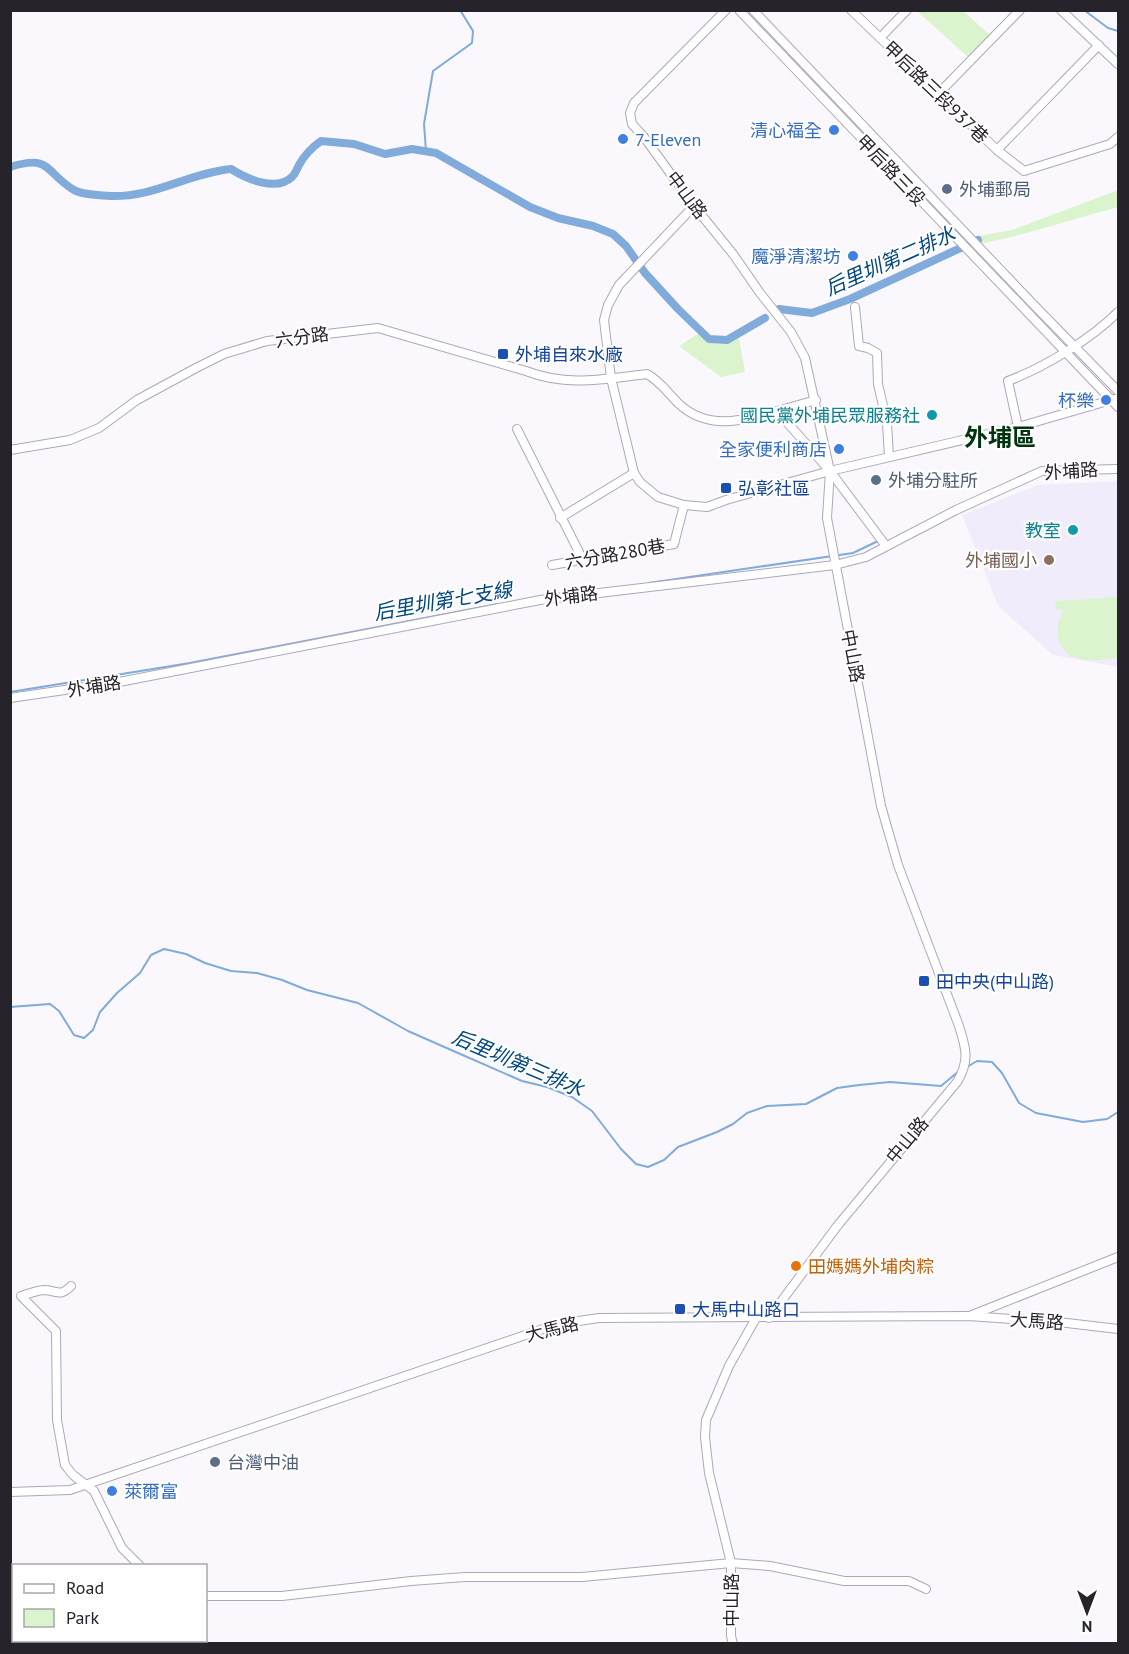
<svg xmlns="http://www.w3.org/2000/svg" width="1129" height="1654" font-family="'PT Sans','Noto Sans TC',sans-serif">
<style>
.built{fill:#f1ecfc}
.green{fill:#dbf4ce}
.lines{fill:none;stroke-linecap:round;stroke-linejoin:round}
.stream{stroke:#80abdb;stroke-width:2}
.canal{stroke:#80abdb;stroke-width:8}
.minor-casing{stroke:#aea7ba;stroke-width:10}
.minor{stroke:#fff;stroke-width:8}
.shop-dot{fill:#3f7fe0;stroke:#fff;stroke-width:2}
.service-dot{fill:#5c6f8a;stroke:#fff;stroke-width:2}
.transit-dot{fill:#1a4fb4;stroke:#fff;stroke-width:2}
.culture-dot{fill:#0f9aa8;stroke:#fff;stroke-width:2}
.education-dot{fill:#8d6e63;stroke:#fff;stroke-width:2}
.food-dot{fill:#e8710a;stroke:#fff;stroke-width:2}
.labels{text-anchor:middle;dominant-baseline:central;stroke-width:4.5;stroke-linejoin:round;paint-order:stroke}
.street-label{font-size:18px;fill:#26232b;stroke:#fff}
.shop-label{font-size:18px;fill:#366cbe;stroke:#fff;text-anchor:end}
.service-label{font-size:18px;fill:#4e5e75;stroke:#fff;text-anchor:start}
.transit-label{font-size:18px;fill:#164399;stroke:#fff;text-anchor:start}
.culture-label{font-size:18px;fill:#0d838f;stroke:#fff;text-anchor:end}
.education-label{font-size:18px;fill:#785e54;stroke:#fff;text-anchor:end}
.food-label{font-size:18px;fill:#c56008;stroke:#fff;text-anchor:start}
.water-label{font-size:20px;font-style:italic;fill:#00467f;stroke:#fff}
.district-label{font-size:24px;font-weight:bold;fill:#013310;stroke:#fff}
</style>
<rect width="100%" height="100%" fill="#faf8fc"/>
<path class="built" d="M1118 481V667L1053 655 998 606 962 515 1038 485Z"/>
<g class="green">
<path d="M917 11H963L990 35 969 58Z"/>
<path d="M1118 190V207L1023 234 981 244 978 236 1012 230Z"/>
<path d="M699 333C715 348 720 345 739 338L745 372 721 377 679 346Z"/>
<path d="M1118 597V658C1108 659 1096 661 1085 660 1057 657 1051 630 1064 609L1056 610 1055 601Z"/>
</g>
<g class="lines">
<g class="stream">
<path d="M1084 10 1108 28 1118 31"/>
<path d="M426 151 424 124 433 71 472 43 473 31 460 10"/>
<path d="M649 583 853 553 878 541"/>
<path d="M10 692 190 663 498 604"/>
<path d="M10 1007 50 1004 59 1011 74 1035 84 1038 93 1030 100 1012 117 993 140 973 151 955 164 949 186 954 205 963 231 971 257 973 282 980 307 990 358 1003 408 1031 458 1053 522 1081 547 1087 572 1097 592 1111 621 1149 636 1164 648 1167 664 1160 678 1147 717 1132 733 1124 747 1113 767 1106 806 1104 837 1088 859 1085 890 1082 941 1086 959 1071"/>
<path d="M967 1067 977 1061 992 1062 1002 1073 1019 1103 1036 1113 1083 1122 1107 1119 1118 1112"/>
</g>
<g class="canal">
<path d="M10 167C52 154 44 172 74 190 82 195 100 195 110 196 153 198 189 173 231 169 247 179 276 192 292 177 295 174 297 169 299 165 305 154 311 148 321 141L354 144 385 154 412 149 436 153 530 207 558 218 593 226 613 234 626 246 645 273 678 309 709 339 727 340 765 318"/>
<path d="M779 309 812 313 850 299 978 240"/>
</g>
<g class="minor-casing">
<g id="minor">
<path d="M726 10 634 103 630 113 632 124 644 137 694 206 733 254 760 293 791 332 805 358 830 471 827 518 881 806 898 865 959 1026C966 1048 970 1061 957 1082L838 1225 769 1318"/>
<path d="M739 10 1118 407"/>
<path d="M753 10 1032 303 1118 391"/>
<path d="M851 10 997 150 1024 171 1110 144 1118 137"/>
<path d="M1061 10 1118 64"/>
<path d="M880 38 907 10"/>
<path d="M938 94 1020 10"/>
<path d="M997 150 1099 45"/>
<path d="M694 206 619 285 608 305 604 320 611 378 634 473 640 482 658 497 684 505 707 507 726 500 830 471 1018 427 1118 398"/>
<path d="M855 307 859 346 868 348 877 353 878 384 887 423 889 457"/>
<path d="M777 411 816 400"/>
<path d="M1018 427 1008 381C1045 367 1091 339 1118 312"/>
<path d="M517 429 583 560"/>
<path d="M10 450 70 440 99 428 137 400 196 368 224 354 267 341 378 328 526 371C567 387 603 379 647 374 660 381 667 392 678 403 707 431 742 421 777 411L830 471 886 546"/>
<path d="M560 518 634 473"/>
<path d="M552 565 674 544 684 505"/>
<path d="M10 698 119 682 540 600 835 565 866 557 956 510 1042 471 1118 469"/>
<path d="M71 1286C60 1297 58 1291 45 1290 37 1290 28 1294 21 1296L56 1331 57 1420 65 1465 73 1475 94 1491 122 1548 140 1566"/>
<path d="M972 1315 1118 1257"/>
<path d="M10 1492 70 1490 558 1324 599 1318 969 1316 1067 1323 1118 1329"/>
<path d="M206 1596H282L411 1581 465 1577H582L731 1563 770 1566 844 1581H909L926 1589"/>
<path d="M733 1644 731 1636V1563L709 1473 705 1437 706 1420 729 1366 756 1318"/>
</g>
</g>
<use href="#minor" class="minor"/>
</g>
<g class="shop-dot">
<circle cx="834" cy="130" r="6"/>
<circle cx="623" cy="139" r="6"/>
<circle cx="853" cy="256" r="6"/>
<circle cx="1106" cy="400" r="6"/>
<circle cx="839" cy="449" r="6"/>
<circle cx="112" cy="1491" r="6"/>
</g>
<g class="service-dot">
<circle cx="947" cy="189" r="6"/>
<circle cx="876" cy="480" r="6"/>
<circle cx="215" cy="1462" r="6"/>
</g>
<g class="transit-dot">
<rect x="497" y="348" width="12" height="12" rx="3"/>
<rect x="720" y="482" width="12" height="12" rx="3"/>
<rect x="918" y="975" width="12" height="12" rx="3"/>
<rect x="674" y="1303" width="12" height="12" rx="3"/>
</g>
<g class="culture-dot">
<circle cx="932" cy="415" r="6"/>
<circle cx="1073" cy="530" r="6"/>
</g>
<circle class="education-dot" cx="1049" cy="560" r="6"/>
<circle class="food-dot" cx="796" cy="1266" r="6"/>
<g class="labels">
<g class="street-label">
<text transform="translate(936 92) rotate(44)">甲后路三段937巷</text>
<text transform="translate(891 170) rotate(46)">甲后路三段</text>
<text transform="translate(687 195) rotate(53)">中山路</text>
<text transform="translate(302 337) rotate(-8)">六分路</text>
<text transform="translate(1071 471) rotate(-4)">外埔路</text>
<text transform="translate(615 554) rotate(-10)">六分路280巷</text>
<text transform="translate(571 596) rotate(-7)">外埔路</text>
<text transform="translate(853 656) rotate(79)">中山路</text>
<text transform="translate(94 686) rotate(-9)">外埔路</text>
<text transform="translate(907 1140) rotate(-50)">中山路</text>
<text transform="translate(1037 1321) rotate(4)">大馬路</text>
<text transform="translate(552 1329) rotate(-14)">大馬路</text>
<text transform="translate(731 1600) rotate(-90)">中山路</text>
</g>
<g class="shop-label">
<text x="822" y="130">清心福全</text>
<text x="635" y="139" text-anchor="start">7-Eleven</text>
<text x="841" y="256">魔淨清潔坊</text>
<text x="1094" y="400">杯樂</text>
<text x="827" y="449">全家便利商店</text>
<text x="124" y="1491" text-anchor="start">萊爾富</text>
</g>
<g class="service-label">
<text x="959" y="189">外埔郵局</text>
<text x="888" y="480">外埔分駐所</text>
<text x="227" y="1462">台灣中油</text>
</g>
<g class="transit-label">
<text x="515" y="354">外埔自來水廠</text>
<text x="738" y="488">弘彰社區</text>
<text x="936" y="981">田中央(中山路)</text>
<text x="692" y="1309">大馬中山路口</text>
</g>
<g class="culture-label">
<text x="920" y="415">國民黨外埔民眾服務社</text>
<text x="1061" y="530">教室</text>
</g>
<g class="education-label">
<text x="1037" y="560">外埔國小</text>
</g>
<g class="food-label">
<text x="808" y="1266">田媽媽外埔肉粽</text>
</g>
<g class="water-label">
<text transform="translate(890 261) rotate(-24)">后里圳第二排水</text>
<text transform="translate(443 601) rotate(-10)">后里圳第七支線</text>
<text transform="translate(518 1063) rotate(23)">后里圳第三排水</text>
</g>
<g class="district-label">
<text x="1000" y="437">外埔區</text>
</g>
</g>
<rect width="1129" height="1654" fill="none" stroke="#26232b" stroke-width="24"/>
<rect x="12" y="1564" width="195" height="78" fill="#ffffff" stroke="#a8a7aa" stroke-width="1.5"/>
<rect x="24" y="1584" width="30" height="9" fill="#ffffff" stroke="#a8a7aa" stroke-width="1.5"/>
<text x="66" y="1594" font-size="18" fill="#26232b">Road</text>
<rect x="24" y="1609" width="30" height="18" fill="#dbf4ce" stroke="#a8a7aa" stroke-width="1.5"/>
<text x="66" y="1624" font-size="18" fill="#26232b">Park</text>
<g transform="translate(1087 1612) rotate(180)" stroke="#ffffff" stroke-width="4.5" paint-order="stroke">
<path d="M0-4.5L10 22L0 15L-10 22Z" fill="#26232b"/>
<text y="-9" font-size="16" font-weight="bold" text-anchor="middle" fill="#26232b">N</text>
</g>
</svg>
